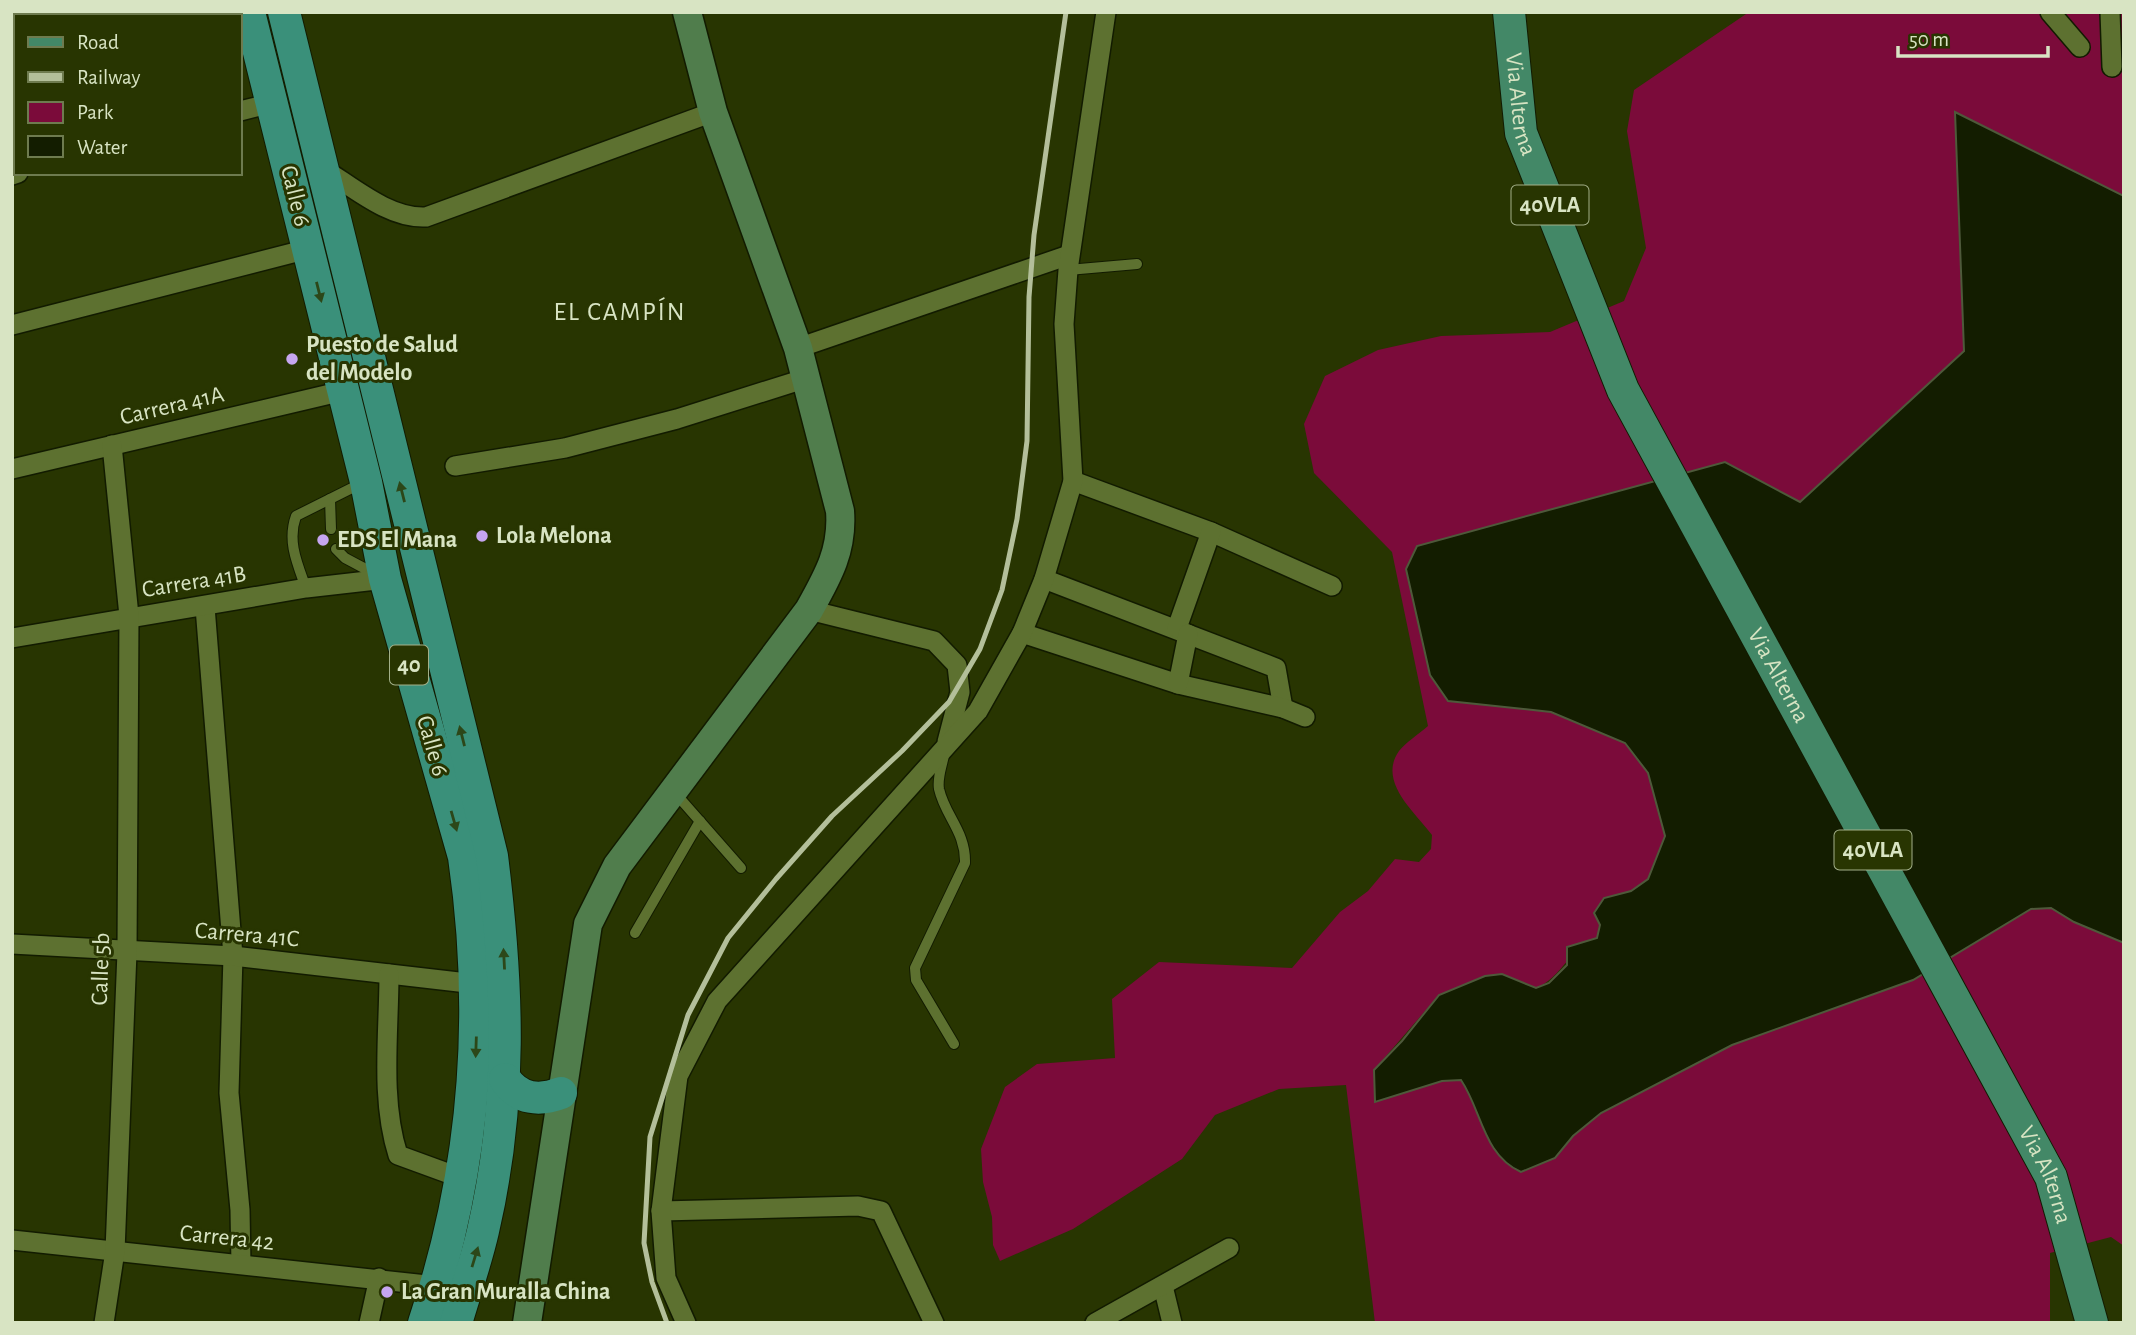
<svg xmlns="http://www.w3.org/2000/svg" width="2136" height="1335" font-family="'Alegreya Sans',sans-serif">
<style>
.green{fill:#7b0b3a}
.water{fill:#131d00;stroke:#4e593a;stroke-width:2}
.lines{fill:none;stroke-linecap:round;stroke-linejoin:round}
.service-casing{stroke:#121b00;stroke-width:12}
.minor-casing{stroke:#121b00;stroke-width:22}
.secondary-casing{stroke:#121b00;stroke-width:31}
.primary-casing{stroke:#121b00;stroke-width:34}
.trunk-casing{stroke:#121b00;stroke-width:34}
.service{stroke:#5d7130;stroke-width:10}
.minor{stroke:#5d7130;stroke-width:19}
.secondary{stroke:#507d4c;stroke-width:28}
.primary{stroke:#438867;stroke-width:32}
.trunk{stroke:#3a907a;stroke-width:32}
.rail{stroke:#b3bf9a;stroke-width:5}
.oneway{fill:#2c4719}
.poi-dot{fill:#c6a6f0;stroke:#283501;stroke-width:2.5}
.labels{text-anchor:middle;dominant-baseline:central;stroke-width:6;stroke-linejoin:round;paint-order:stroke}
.shield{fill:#283501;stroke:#a3b089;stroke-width:2}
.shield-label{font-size:23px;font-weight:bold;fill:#d8e4c3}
.street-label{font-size:24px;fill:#d8e4c3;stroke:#283501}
.poi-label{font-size:24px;font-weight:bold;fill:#d8e4c3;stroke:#283501;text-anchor:start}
.neighbourhood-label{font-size:26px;letter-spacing:2px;fill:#d8e4c3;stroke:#283501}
</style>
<rect width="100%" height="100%" fill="#283501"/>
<path class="green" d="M1749 12H2124V196L1955 112 1964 351 1799 502 1725 462 1417 546 1406 569 1430 675 1448 701 1551 712 1625 743 1648 773 1665 836 1648 879 1631 891 1604 898 1597 938C1571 945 1562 978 1536 988L1502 974 1485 976 1439 995 1374 1070 1375 1101 1443 1081 1461 1080C1482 1111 1483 1155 1521 1172L1555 1158 1573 1136 1601 1113 1732 1045 1913 980 2031 909 2051 908 2074 922 2124 943V1246L2111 1237 2050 1253V1323H1375L1346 1085 1279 1089 1215 1115 1182 1159 1073 1229 1000 1261 993 1245 992 1217 983 1182 981 1149 1005 1087 1037 1064 1115 1058 1112 999 1159 962 1292 968 1340 912 1368 891 1395 859 1419 862 1431 849 1432 835C1416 813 1377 782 1399 751 1406 742 1419 734 1428 726L1392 552 1314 473 1304 424 1325 376 1378 350 1441 336 1550 332 1624 301 1646 248 1627 131 1634 90Z"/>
<path class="water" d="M1955 112 2124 196V943L2074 922 2051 908 2031 909 1913 980 1732 1045 1601 1113 1573 1136 1555 1158 1521 1172C1483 1155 1482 1111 1461 1080L1442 1081 1375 1102 1374 1070 1402 1041 1439 995 1485 976 1502 974 1536 988 1549 983 1567 965V947L1597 938 1600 925 1594 913 1604 898 1631 891 1648 879 1665 836 1648 773 1625 743 1551 712 1448 701 1430 675 1406 569 1417 546 1725 462 1800 502 1964 351Z"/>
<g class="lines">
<g class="service-casing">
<g id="service">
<path d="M1068 270 1137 264"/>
<path d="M330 499 331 529"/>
<path d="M336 549 345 558 377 575"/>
<path d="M306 588C297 563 287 541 296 516L362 483"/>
<path d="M944 755C942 766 937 778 939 789 945 816 966 832 965 863L915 968 916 980 954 1044"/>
<path d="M676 794 741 868"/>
<path d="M635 933 700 821"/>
</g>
</g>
<g class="minor-casing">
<g id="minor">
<path d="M2050 12 2080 47"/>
<path d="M2110 12 2112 67"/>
<path d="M240 111 272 103"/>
<path d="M322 168C353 187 389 219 426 217L713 112"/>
<path d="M12 175 18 173"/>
<path d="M12 325 308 249"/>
<path d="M798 348 1069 255"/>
<path d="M455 466 565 448 677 419 807 378"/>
<path d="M12 469 343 391"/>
<path d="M1073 481 1211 532 1332 586"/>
<path d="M1044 579 1276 668 1283 708"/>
<path d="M205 607 233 956 229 1093 240 1210 241 1264"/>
<path d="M809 610 934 641 957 665 960 692 947 742"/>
<path d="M1177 628 1211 532"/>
<path d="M1022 633 1178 684 1283 708 1305 717"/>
<path d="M12 638 306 588 385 579"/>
<path d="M1178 684 1188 634"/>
<path d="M12 944 233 956 476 984"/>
<path d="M389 974C389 1033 380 1099 398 1155L461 1178"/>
<path d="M661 1211 858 1206 881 1211 934 1323"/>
<path d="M12 1240 436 1286"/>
<path d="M1163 1286 1172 1323"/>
<path d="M104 1323 115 1251 127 952 129 616 112 445"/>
<path d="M369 1323 379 1278"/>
<path d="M686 1323 666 1278 661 1211 678 1076 717 1001 978 711 1022 633 1044 579 1073 481 1064 324 1068 270 1106 12"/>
<path d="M1095 1323 1229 1248"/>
</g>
</g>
<g class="secondary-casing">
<path id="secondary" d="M527 1323 588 924 617 866 809 610C828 576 843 550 840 511L798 348 713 112 687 12"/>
</g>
<g class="primary-casing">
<g id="primary">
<path id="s1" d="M1509 12 1521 133 1623 390 2051 1177 2092 1323"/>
</g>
</g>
<g class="trunk-casing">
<g id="trunk">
<path d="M249 12 366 482 385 579 464 857C487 1015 475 1171 424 1323"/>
<path d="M284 12 492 856C508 985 513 1102 483 1231 476 1262 465 1292 456 1323"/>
<path d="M505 1079C519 1100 540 1101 561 1093"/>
</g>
</g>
<use href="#service" class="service"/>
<use href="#minor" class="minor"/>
<use href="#secondary" class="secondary"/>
<use href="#primary" class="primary"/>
<use href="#trunk" class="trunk"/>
<path class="rail" d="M667 1323 652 1282 644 1243 650 1137 688 1015 728 938 776 879 832 816 902 751 949 702 980 649 1002 590 1017 519 1027 441 1029 297 1034 235 1066 12"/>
</g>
<defs><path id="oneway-solid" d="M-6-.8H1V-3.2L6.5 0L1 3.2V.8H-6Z" transform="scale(1.75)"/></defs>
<g class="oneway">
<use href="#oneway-solid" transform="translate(319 292) rotate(76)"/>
<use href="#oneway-solid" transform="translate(402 492) rotate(-104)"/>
<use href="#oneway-solid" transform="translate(462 736) rotate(-104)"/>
<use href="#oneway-solid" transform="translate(454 821) rotate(74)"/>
<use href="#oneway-solid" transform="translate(504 959) rotate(-93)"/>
<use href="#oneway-solid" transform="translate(476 1047) rotate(92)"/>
<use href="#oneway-solid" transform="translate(475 1257) rotate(-73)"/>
</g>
<g class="poi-dot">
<circle cx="292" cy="359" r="7"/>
<circle cx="482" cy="536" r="7"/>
<circle cx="323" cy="540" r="7"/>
<circle cx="387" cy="1292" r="7"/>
</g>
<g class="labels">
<g class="shield">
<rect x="1511.5" y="185.5" width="77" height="39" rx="5"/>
<rect x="390" y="645.5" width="38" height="39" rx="5"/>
<rect x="1834.5" y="830.5" width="77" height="39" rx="5"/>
</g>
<g class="shield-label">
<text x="1550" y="205">40VLA</text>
<text x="409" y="665">40</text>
<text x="1873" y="850">40VLA</text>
</g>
<g class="street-label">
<text stroke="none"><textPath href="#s1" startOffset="93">Via Alterna</textPath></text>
<text transform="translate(295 196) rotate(76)">Calle 6</text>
<text transform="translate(172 406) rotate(-13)">Carrera 41A</text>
<text transform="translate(194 582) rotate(-9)">Carrera 41B</text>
<text stroke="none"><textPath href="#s1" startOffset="723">Via Alterna</textPath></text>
<text transform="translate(432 746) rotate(74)">Calle 6</text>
<text transform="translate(247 935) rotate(5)">Carrera 41C</text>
<text transform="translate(101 969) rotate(-88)">Calle 5b</text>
<text stroke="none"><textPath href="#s1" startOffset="1290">Via Alterna</textPath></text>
<text transform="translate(227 1238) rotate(6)">Carrera 42</text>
</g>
<g class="poi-label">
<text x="306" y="345">Puesto de Salud<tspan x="306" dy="28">del Modelo</tspan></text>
<text x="496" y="536">Lola Melona</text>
<text x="337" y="540">EDS El Mana</text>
<text x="401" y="1292">La Gran Muralla China</text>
</g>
<g class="neighbourhood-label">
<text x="620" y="312">EL CAMPÍN</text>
</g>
</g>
<rect width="2136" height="1335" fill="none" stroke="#d8e4c3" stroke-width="28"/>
<rect x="14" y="14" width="228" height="161" fill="#283501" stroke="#6e7b4f" stroke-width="2"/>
<rect x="28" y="37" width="35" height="10" fill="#438867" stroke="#6e7b4f" stroke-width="2"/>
<text x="77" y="49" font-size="21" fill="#d8e4c3">Road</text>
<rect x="28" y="72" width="35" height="10" fill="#b3bf9a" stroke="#6e7b4f" stroke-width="2"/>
<text x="77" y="84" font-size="21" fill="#d8e4c3">Railway</text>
<rect x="28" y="102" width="35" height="21" fill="#7b0b3a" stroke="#6e7b4f" stroke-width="2"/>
<text x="77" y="119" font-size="21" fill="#d8e4c3">Park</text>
<rect x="28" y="136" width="35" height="21" fill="#131d00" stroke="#6e7b4f" stroke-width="2"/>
<text x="77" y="154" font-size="21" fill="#d8e4c3">Water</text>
<path d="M1898 46v10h150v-10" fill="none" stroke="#d8e4c3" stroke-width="3.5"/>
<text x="1909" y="46" font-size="21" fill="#d8e4c3" stroke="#283501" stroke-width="5" paint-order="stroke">50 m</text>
</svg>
